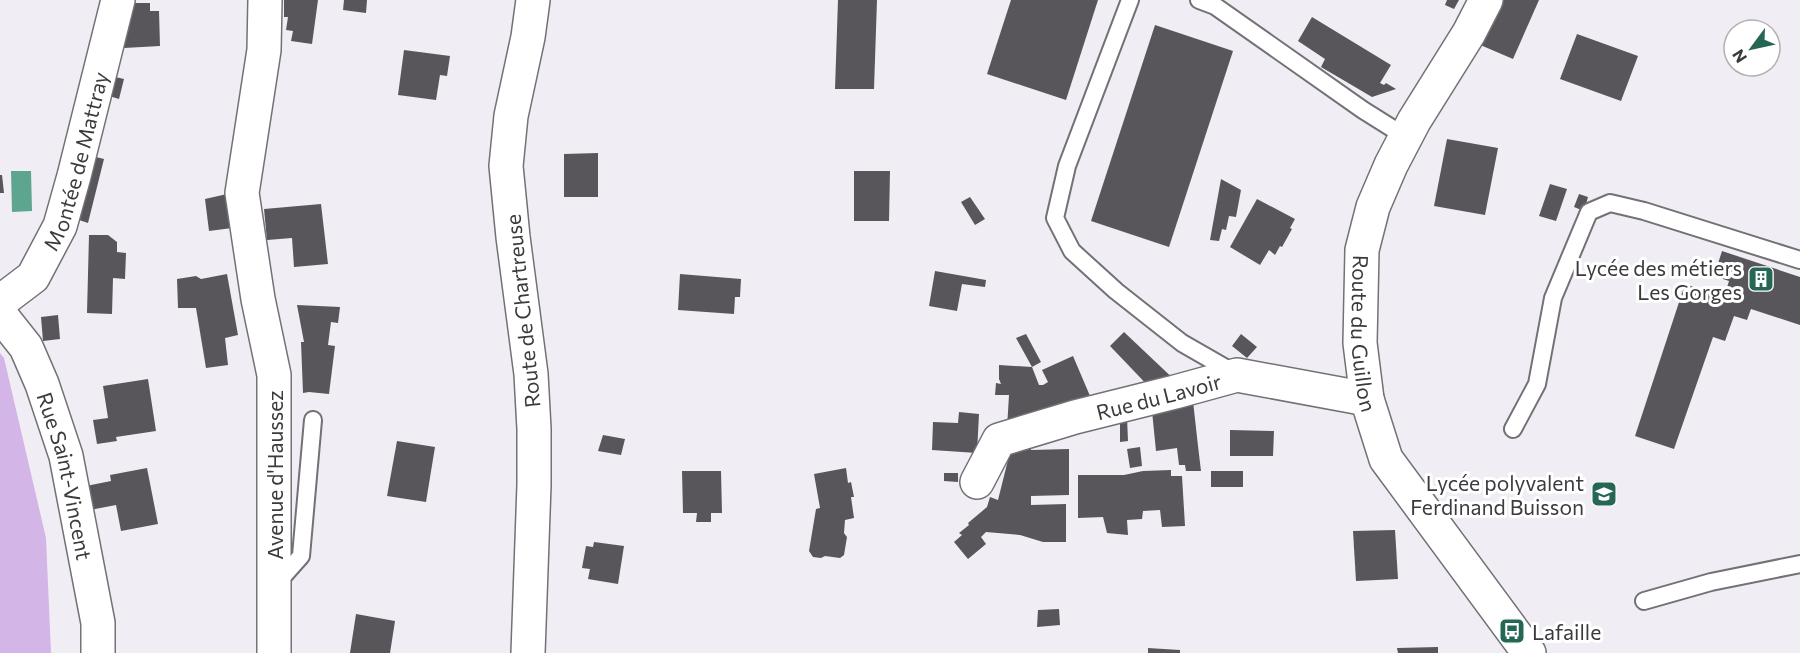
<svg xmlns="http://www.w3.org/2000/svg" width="1800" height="653" font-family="Commissioner,sans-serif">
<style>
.green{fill:#d3b5e8}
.water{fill:#5ea590}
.building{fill:#59565b}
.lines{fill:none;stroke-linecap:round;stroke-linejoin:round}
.lane-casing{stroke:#737076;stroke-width:20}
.street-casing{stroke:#737076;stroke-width:36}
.secondary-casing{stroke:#737076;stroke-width:36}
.primary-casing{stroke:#737076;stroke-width:36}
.lane{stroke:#fff;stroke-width:16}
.street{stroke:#fff;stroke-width:33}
.secondary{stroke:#fff;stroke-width:33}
.primary{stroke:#fff;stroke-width:33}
.labels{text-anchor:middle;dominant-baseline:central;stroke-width:6;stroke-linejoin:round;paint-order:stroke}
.street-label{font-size:21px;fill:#3b3a3c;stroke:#fff}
.poi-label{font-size:21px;fill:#3b3a3c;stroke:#fff;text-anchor:end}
</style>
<rect width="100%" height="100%" fill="#f1edf4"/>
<path class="green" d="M0 353 4 358 46 538 51 653H0Z"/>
<path class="water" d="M11 171H31L32 211 12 212Z"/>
<g class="building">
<path d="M284 0H318L312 44 291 41 293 31 286 30 288 17H284Z"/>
<path d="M344 0H367L366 13 343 10Z"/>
<path d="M838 0H877L874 89H835Z"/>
<path d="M1011 0H1098L1066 100 987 74Z"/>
<path d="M1447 0H1459L1454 9 1445 5Z"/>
<path d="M1498 0H1539L1513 59 1478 44Z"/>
<path d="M124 3H150V11H159L160 46 124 48 122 13Z"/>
<path d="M1312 17 1391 65 1380 83 1384 85 1386 83 1396 89 1372 97 1321 67 1325 59 1298 41Z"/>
<path d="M1155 25 1233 51 1169 247 1091 221Z"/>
<path d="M1577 34 1638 56 1621 101 1560 79Z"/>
<path d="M404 50 450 56 447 76 440 75 436 100 398 95Z"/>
<path d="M111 76 124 79 119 99 106 95Z"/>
<path d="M1447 139 1498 148 1485 215 1434 206Z"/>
<path d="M598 153V197H564V154Z"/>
<path d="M88 155 104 159 88 223 73 218Z"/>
<path d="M854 171H890L889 221H854Z"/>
<path d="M0 175H2L4 193H0Z"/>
<path d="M1221 179 1241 190 1236 217 1229 216 1226 230 1222 229 1219 241 1210 240Z"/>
<path d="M1550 184 1567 189 1556 221 1539 216Z"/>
<path d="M227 194 232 228 209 231 205 199Z"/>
<path d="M1579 194 1588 197 1584 211 1574 207Z"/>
<path d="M970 197 985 219 975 225 961 202Z"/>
<path d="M1257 199 1295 219 1290 228 1292 229 1282 247 1280 246 1275 255 1269 250 1260 265 1230 247Z"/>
<path d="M321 204 328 264 294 267 292 238 267 240 264 209Z"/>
<path d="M89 235H108L117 242V252L126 253 125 279 113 278 112 314 87 313Z"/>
<path d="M1722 251 1800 277V325L1751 309 1747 320 1734 316 1725 341 1713 337 1674 449 1635 436 1685 284 1724 297 1729 281 1714 276Z"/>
<path d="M935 271 986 280 985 287 962 284 957 311 929 306Z"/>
<path d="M227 274 238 335 225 338 228 365 206 368 196 308H178L177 279 196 276 201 279Z"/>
<path d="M680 274 741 279 740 297H735L734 314 678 310Z"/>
<path d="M297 305 340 307 338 323 331 322 328 345 335 346 329 394 309 392 303 393 301 342H304Z"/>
<path d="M58 315 60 339 43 341 41 317Z"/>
<path d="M1124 332 1180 385 1154 392 1110 346Z"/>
<path d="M1026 334 1041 362 1032 367 1039 385H1043L1048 382 1042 370 1073 356 1093 403 1007 428 1009 395H995L996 383 1001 384 999 379V365L1032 367 1016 338Z"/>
<path d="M1241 334 1257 347 1247 358 1232 346Z"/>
<path d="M148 379 156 431 116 437 117 441 97 444 93 420 108 418 103 386Z"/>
<path d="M1193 401 1198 446 1201 471H1186L1185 465H1179L1177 448 1156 451 1152 411Z"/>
<path d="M959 412 979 414 977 453 932 450 933 422 958 423Z"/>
<path d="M1127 417 1128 441 1120 442V419Z"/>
<path d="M1230 430 1274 431 1273 456H1230Z"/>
<path d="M603 435 625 439 621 455 598 451Z"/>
<path d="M1031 439V450L1069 449V495L1031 496V505L1066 504V542H1043L1020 535 986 532 981 537 986 544 968 559 954 542 962 535 959 533 969 525 968 523 987 507 990 497 998 500 1010 452Z"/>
<path d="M397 441 435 447 426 502 387 496Z"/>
<path d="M1140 447 1142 466 1130 468 1127 449Z"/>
<path d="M147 468 158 524 121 531 116 505 90 510 86 486 111 481 110 475Z"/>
<path d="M846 468 848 483 851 482 854 497H851L854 518 845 520 844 533 847 537 844 555 840 558 825 556 821 558 813 557 809 551 816 509 820 508 814 474Z"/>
<path d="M1171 470V476H1182L1185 526 1162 527 1160 510 1143 511 1142 519 1127 520 1128 535 1107 533 1103 517 1078 518V475H1124L1143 471Z"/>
<path d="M682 471H721L722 513H711V522H696L697 513H683Z"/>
<rect x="1211" y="471" width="32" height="16"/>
<path d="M944 473H958V482L944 481Z"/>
<path d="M1395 530 1398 579 1356 581 1353 531Z"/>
<path d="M594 542 624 546 618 584 588 579 590 569 582 568 586 546 593 547Z"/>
<path d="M1059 609 1060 625 1037 627 1038 610Z"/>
<path d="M356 614 395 621 390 653H350Z"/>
<path d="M1438 647V653H1398L1397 648Z"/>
<path d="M1148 648 1180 650V653H1148Z"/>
</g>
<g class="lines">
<g class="lane-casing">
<g id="lane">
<path d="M1130 0 1067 166 1055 218 1072 251 1116 291 1182 343 1236 374"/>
<path d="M1199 0 1215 6 1363 110 1406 137"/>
<path d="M1513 429 1537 384 1553 298 1589 212 1610 203 1644 211 1800 260"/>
<path d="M277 583 301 556 313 420"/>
<path d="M1644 601 1711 582 1800 564"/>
</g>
</g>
<g class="street-casing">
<g id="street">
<path d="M265 0 264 50 242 193 258 299 274 375V653"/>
<path id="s1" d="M0 302 33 277 60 226 74 176 118 0"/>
<path id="s2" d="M0 309 3 318 26 347 42 384 66 456 98 623V653"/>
<path id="s3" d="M977 482 999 440 1075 417 1175 392 1237 375 1367 399"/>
</g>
</g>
<g class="secondary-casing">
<g id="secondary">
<path id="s4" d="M1486 0 1469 33 1414 121 1391 165 1373 207 1362 250 1360 343 1367 399 1386 459 1529 653"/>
</g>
</g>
<g class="primary-casing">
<path id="primary" d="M528 653 534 485V429L531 374 513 237 506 166 511 116 528 37 533 0"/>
</g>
<use href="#lane" class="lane"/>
<use href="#street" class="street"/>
<use href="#secondary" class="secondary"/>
<use href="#primary" class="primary"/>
</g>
<defs>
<g id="building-square" transform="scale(1.35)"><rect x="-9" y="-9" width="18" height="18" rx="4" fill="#256655" stroke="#fff"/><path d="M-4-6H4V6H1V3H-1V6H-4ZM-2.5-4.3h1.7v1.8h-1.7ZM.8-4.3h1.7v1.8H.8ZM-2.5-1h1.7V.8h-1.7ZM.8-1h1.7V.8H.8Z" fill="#fff"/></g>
<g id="school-square" transform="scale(1.35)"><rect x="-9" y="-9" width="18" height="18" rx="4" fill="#256655" stroke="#fff"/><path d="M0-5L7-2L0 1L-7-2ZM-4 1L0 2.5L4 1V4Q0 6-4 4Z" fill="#fff"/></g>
<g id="bus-square" transform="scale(1.35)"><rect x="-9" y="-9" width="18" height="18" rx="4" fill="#256655" stroke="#fff"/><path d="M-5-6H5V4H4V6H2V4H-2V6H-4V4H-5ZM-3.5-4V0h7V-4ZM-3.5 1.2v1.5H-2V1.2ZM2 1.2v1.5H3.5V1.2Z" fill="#fff"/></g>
</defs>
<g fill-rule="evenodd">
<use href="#building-square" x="1761" y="279"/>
<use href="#school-square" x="1604" y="494"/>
<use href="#bus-square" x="1512" y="631"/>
</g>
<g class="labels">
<g class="street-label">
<text stroke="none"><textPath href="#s1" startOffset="166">Montée de Mattray</textPath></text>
<text transform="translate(522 311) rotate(-96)">Route de Chartreuse</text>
<text stroke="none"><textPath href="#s4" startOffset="364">Route du Guillon</textPath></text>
<text stroke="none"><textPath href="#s3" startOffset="213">Rue du Lavoir</textPath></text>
<text stroke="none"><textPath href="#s2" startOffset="182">Rue Saint-Vincent</textPath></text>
<text transform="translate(274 475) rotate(-90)">Avenue d'Haussez</text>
</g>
<g class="poi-label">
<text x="1742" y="267">Lycée des métiers<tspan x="1742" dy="24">Les Gorges</tspan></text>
<text x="1584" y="482">Lycée polyvalent<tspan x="1584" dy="24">Ferdinand Buisson</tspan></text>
<text x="1532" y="631" text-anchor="start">Lafaille</text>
</g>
</g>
<g transform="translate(1752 48) rotate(237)"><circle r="28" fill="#ffffff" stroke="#b1b0b1" stroke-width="1.5"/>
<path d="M0-4.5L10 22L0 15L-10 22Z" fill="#256655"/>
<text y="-9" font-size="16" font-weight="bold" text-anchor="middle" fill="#3b3a3c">N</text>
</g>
</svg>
